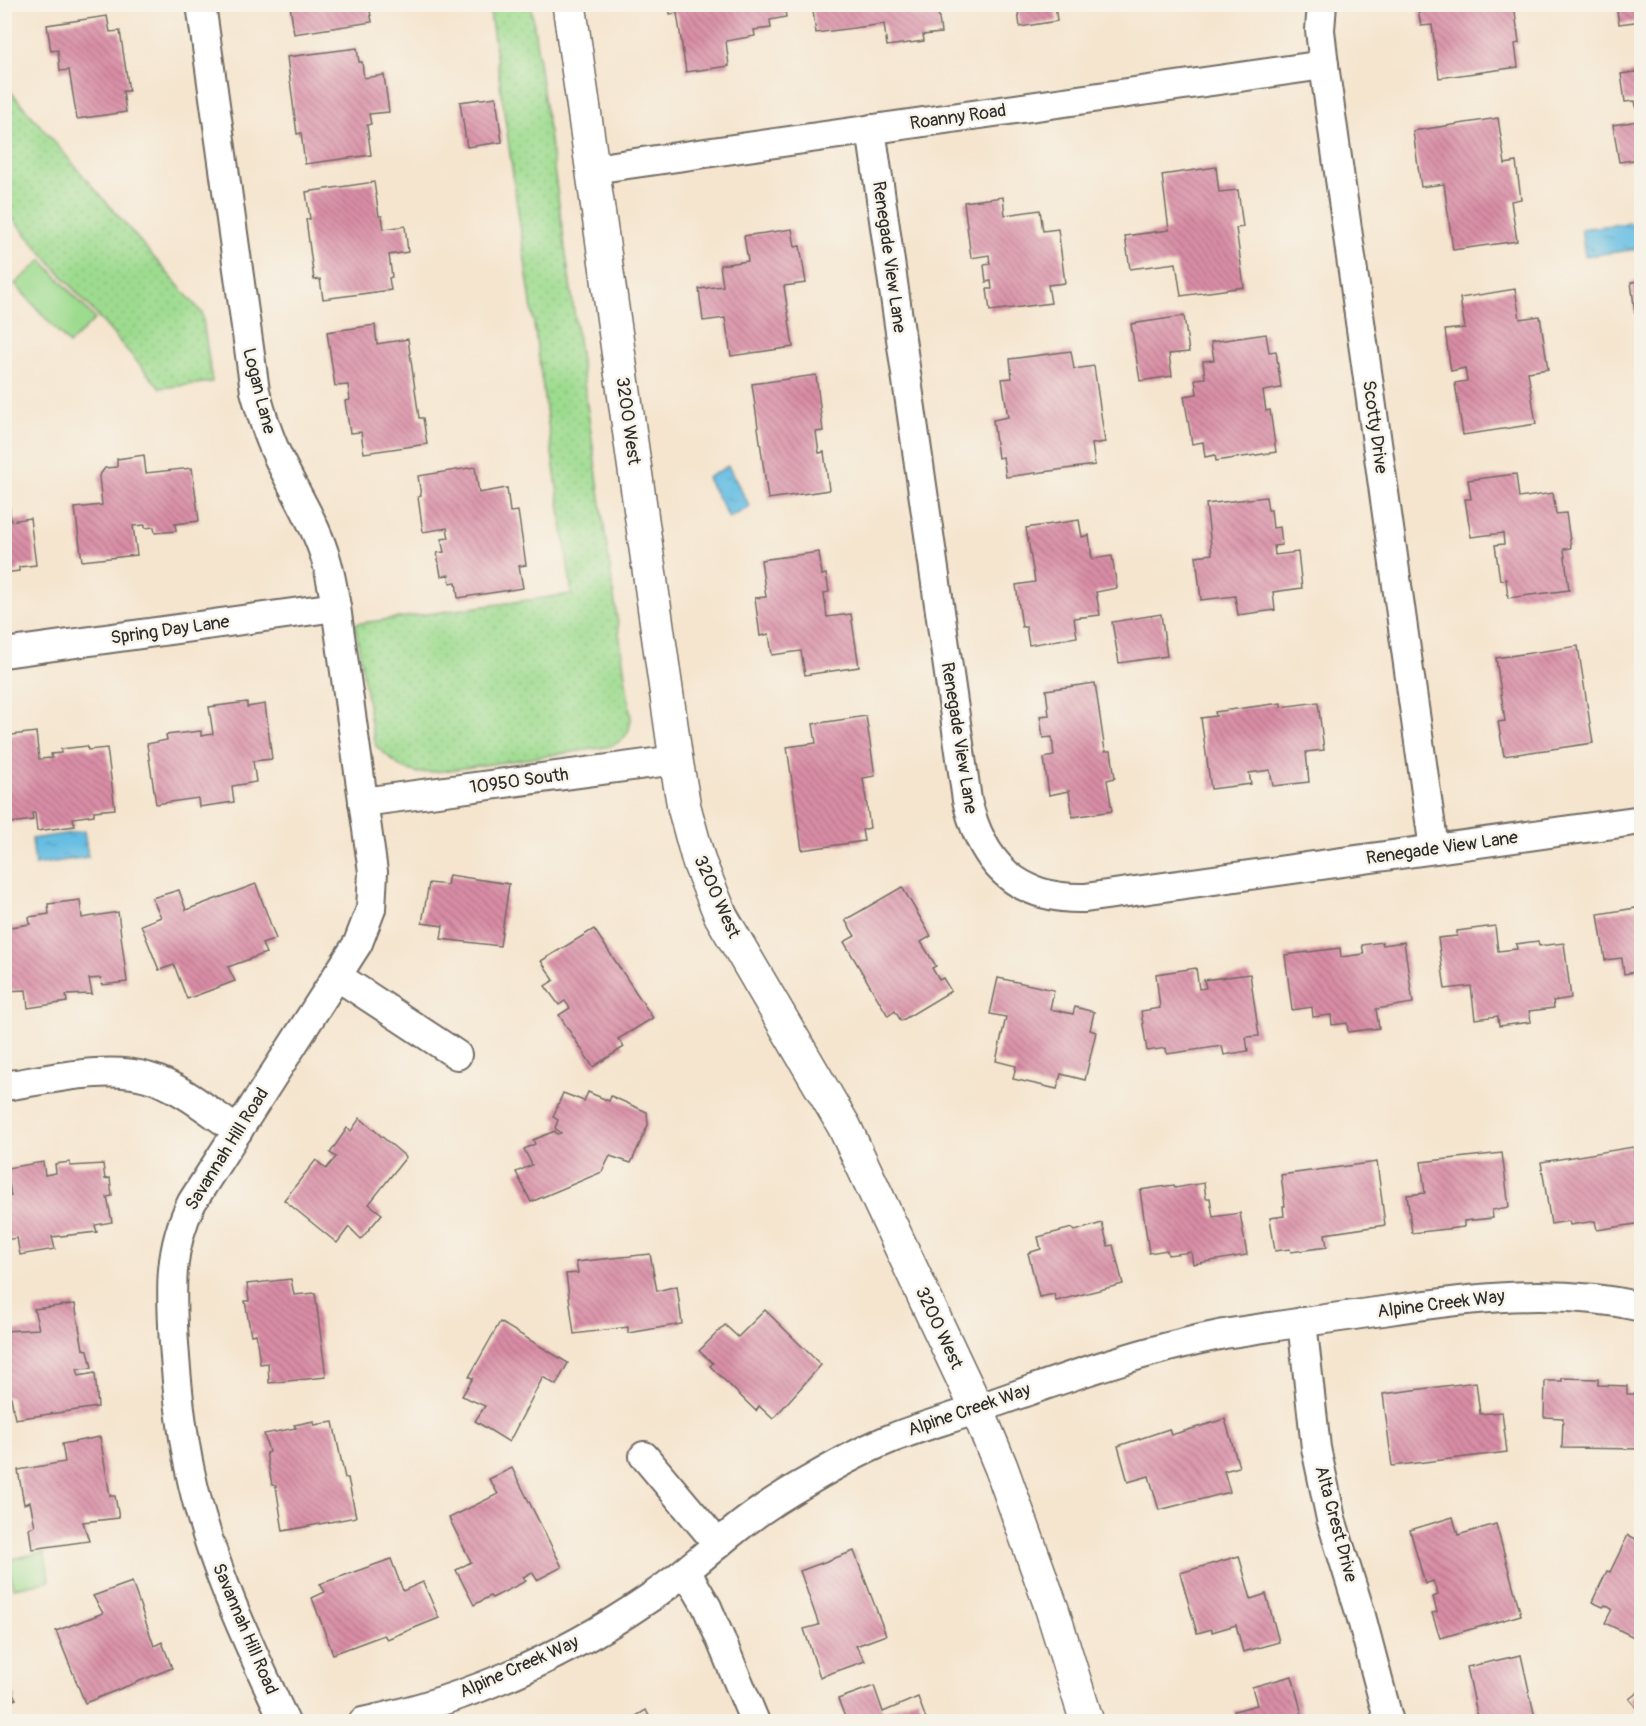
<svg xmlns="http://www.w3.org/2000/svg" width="1646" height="1726" font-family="Pangolin,sans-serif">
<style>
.grass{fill:url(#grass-dots);stroke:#64835d;stroke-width:1.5}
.garden{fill:#9ddb8f;stroke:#64835d;stroke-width:1.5}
.water{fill:url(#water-ripples);stroke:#487487;stroke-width:1.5}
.building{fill:url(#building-back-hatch)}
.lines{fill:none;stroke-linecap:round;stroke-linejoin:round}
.minor-casing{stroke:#726c64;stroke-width:32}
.tertiary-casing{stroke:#726c64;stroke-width:36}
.minor{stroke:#fff;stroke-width:28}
.tertiary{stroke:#fff;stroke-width:33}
.labels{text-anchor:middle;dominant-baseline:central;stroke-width:5;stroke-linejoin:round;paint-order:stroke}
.street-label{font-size:18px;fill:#2b2b2b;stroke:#f7f3e8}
</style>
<defs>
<pattern id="grass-dots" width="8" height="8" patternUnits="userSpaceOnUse" patternTransform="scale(1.5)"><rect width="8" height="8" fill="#9ddb8f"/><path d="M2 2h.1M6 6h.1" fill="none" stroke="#87bc7c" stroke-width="1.8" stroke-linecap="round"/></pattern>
<pattern id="water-ripples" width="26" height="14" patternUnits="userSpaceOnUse" patternTransform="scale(1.5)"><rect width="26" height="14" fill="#66bee3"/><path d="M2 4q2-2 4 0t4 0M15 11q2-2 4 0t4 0" fill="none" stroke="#549bb8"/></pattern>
<pattern id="building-back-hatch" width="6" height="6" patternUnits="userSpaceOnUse" patternTransform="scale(1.5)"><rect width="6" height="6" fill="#d98da6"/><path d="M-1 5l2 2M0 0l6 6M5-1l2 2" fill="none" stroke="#b07387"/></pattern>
</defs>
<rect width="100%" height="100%" fill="#f7f3e8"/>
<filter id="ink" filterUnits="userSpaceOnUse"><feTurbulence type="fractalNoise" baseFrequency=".0167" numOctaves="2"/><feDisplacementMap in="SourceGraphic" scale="12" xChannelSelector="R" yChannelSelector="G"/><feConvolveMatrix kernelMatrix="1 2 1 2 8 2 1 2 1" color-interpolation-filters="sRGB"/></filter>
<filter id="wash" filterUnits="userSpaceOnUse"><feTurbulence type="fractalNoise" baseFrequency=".008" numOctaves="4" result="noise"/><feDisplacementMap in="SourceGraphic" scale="24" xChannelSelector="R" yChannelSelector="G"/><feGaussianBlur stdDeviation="1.35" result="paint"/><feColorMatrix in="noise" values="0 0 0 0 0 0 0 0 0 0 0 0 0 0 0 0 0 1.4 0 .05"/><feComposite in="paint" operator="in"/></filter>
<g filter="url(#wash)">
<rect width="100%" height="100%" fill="#f5e5cf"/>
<g class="grass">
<path d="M489 5H531L631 718C630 735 622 743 606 747L443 771 419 773 402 768 376 746 372 730 355 624 572 594Z"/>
<path d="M5 85 202 313 212 382 160 388 5 210Z"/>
</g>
<g class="garden">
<path d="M42 260 95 319 69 344 15 284Z"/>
<path d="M44 1552 50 1581 13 1588 8 1560Z"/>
</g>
<g class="water">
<path d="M1636 222 1639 249 1585 256 1581 229Z"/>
<path d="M728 466 750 507 729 518 707 478Z"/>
<path d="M84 831 88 857 35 865 32 839Z"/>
</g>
<g id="blocks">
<g class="building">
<path d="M669 4H784L786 17 770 20 771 28 754 30 755 36 726 41 729 66 686 72 677 13 670 14Z"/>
<path d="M812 4H937L941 33 923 35 924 41 887 46 884 24 816 33Z"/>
<path d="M1017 4H1055L1057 21 1020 27Z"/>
<path d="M1417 4H1514L1519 43 1515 44 1518 67 1439 78 1432 25 1421 26Z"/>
<path d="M1616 4H1642V21L1619 24Z"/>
<path d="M290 5H369L372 22 294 34Z"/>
<path d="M107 16 110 32 120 31 129 91H123L126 112 77 119 69 70 60 71 58 50 51 51 47 25Z"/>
<path d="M357 48 359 62H362L364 78 384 75 389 112 369 114 371 124 367 125 371 155 305 164 301 133 297 134 287 57Z"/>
<path d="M1642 71V159L1619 162 1613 125 1639 121 1635 101 1625 102 1621 74Z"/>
<path d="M496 97 502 142 467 147 460 102Z"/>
<path d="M1498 118 1505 164 1516 162 1521 199 1511 201 1517 241 1453 250 1444 184 1421 187 1413 131Z"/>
<path d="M1216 167 1219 192 1238 190 1243 227 1236 228 1244 287 1181 296 1176 263 1130 269 1125 236 1169 230 1162 175Z"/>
<path d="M374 182 379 216H382L384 229 405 226 408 252 389 255 392 277 389 278 391 290 323 299 320 279 314 280 306 219H310L306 192Z"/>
<path d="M1003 197 1005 215 1040 210 1043 231 1058 229 1065 283 1048 285 1051 303 990 311 987 289H992L991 281 986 282 984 265 990 264 989 255 971 258 964 202Z"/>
<path d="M792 229 795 247 800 246 806 283 784 286 793 347 731 356 725 318 703 321 699 289 723 286 720 265 748 261 744 236Z"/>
<path d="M1642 281V313H1635L1631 282Z"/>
<path d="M1515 289 1520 319 1540 316 1548 369 1528 372 1536 424 1463 435 1455 383 1467 381 1465 368 1451 371 1445 330 1465 328 1460 298Z"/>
<path d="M1184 316 1189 352 1169 354 1172 376 1140 381 1131 324Z"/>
<path d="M375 325 377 344 408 339 419 418H423L427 444 364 453 361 432 350 433 345 401 350 400 348 385 335 386 327 332Z"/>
<path d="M1266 334 1269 352 1276 351 1281 388 1263 391 1266 411 1270 410 1276 452 1216 461 1215 455 1205 457 1203 442 1192 444 1184 396 1197 394 1195 379 1205 378 1203 361 1214 360 1211 342Z"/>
<path d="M1071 351 1074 369 1094 366 1105 442 1092 444 1095 465 1006 477 1003 457 998 458 993 420 1008 417 1002 379 1012 378 1010 359Z"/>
<path d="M816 375 823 431 816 432 819 453 824 452 829 490 768 499 752 384Z"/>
<path d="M144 455 146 473 192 468 199 521 175 524 176 531 155 533 154 527 145 528V525L133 526 137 555 82 561 75 508 102 505 99 476 105 468 117 467V459Z"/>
<path d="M475 467 479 493 507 488 510 512 518 511 526 565 519 566 523 588 458 598 456 582 450 583 449 575 441 576 437 553 444 552 441 539 449 538 447 528 423 532 418 497 421 496 418 476Z"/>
<path d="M1516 474 1519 498 1553 493 1556 514 1566 513 1571 548 1564 549 1569 590 1508 598 1506 579 1500 580 1495 545 1504 544 1503 533 1471 537 1465 499H1471L1468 480Z"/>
<path d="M8 495 11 521 30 518 36 565 19 567V571L4 573V496Z"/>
<path d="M1266 497 1268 510H1271L1273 528 1280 527 1282 545 1274 546 1275 555 1298 552 1302 588 1273 592 1275 610 1238 615 1235 596 1201 600 1196 556 1212 554 1206 504Z"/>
<path d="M1079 520 1082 537 1089 535 1092 559 1112 556 1117 588 1096 592 1100 615 1074 618 1077 637 1029 645 1026 627H1022L1016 585 1035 582 1026 528Z"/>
<path d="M819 552 822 575 826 574 829 592 824 593 827 617 851 614 859 667 805 675 801 651 772 655 769 634 760 636 755 598 766 597 761 560Z"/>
<path d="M1161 614 1167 656 1119 663 1112 622Z"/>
<path d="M1578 646 1593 743 1504 756 1498 722 1505 721 1496 658Z"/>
<path d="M1095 683 1105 751H1111L1115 778 1107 780 1112 811 1073 817 1069 791 1049 795 1044 758 1054 756 1052 737 1043 738 1040 716 1049 715 1046 690Z"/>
<path d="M247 702V707L265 704 272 759 253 761 256 782 232 786 234 802 199 807 198 798 156 804 147 744 167 740 166 735 201 731V736L213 734 209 707Z"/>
<path d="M1318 702 1324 750 1306 752 1309 782 1273 786 1270 770 1249 773 1251 784 1211 789 1201 718 1216 716 1215 712 1281 703V707Z"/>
<path d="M866 716 875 776 863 778 870 828 862 830 864 841 802 850 787 747 816 743 813 724Z"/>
<path d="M36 732 39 759 52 758 51 754 61 753V749L87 746 88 750 107 748 115 809 94 811V815L73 818 75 826 37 831 35 813H32L33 820 10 823 6 791H4V736Z"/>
<path d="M449 875 509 884 500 946 441 939 443 926 422 923 429 883 447 885Z"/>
<path d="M256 884 276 939 262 944 266 953 228 967 235 981 187 999 174 965 159 970 141 925 161 917 152 898 179 890 186 910Z"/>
<path d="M902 887 931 936 921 942 936 966 932 968 939 980 943 978 951 991 901 1021 895 1011 888 1016 844 942 855 936 845 920Z"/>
<path d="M80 900 82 918 118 912 127 982 102 985 101 978 89 979 92 994 66 995 67 1002 28 1008 26 990 4 991V928L30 924 29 917 49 914 48 904Z"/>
<path d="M1642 907V971L1624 974 1622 958 1605 960 1598 914Z"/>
<path d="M1495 926 1498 951 1517 949 1516 944 1538 941 1539 946 1564 943 1571 998 1553 1001 1554 1008 1529 1011 1531 1022 1499 1026 1498 1016 1475 1019 1471 986 1445 989 1438 938 1457 936V931Z"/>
<path d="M594 929 653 1018 618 1039 624 1047 593 1067 559 1015 570 1008 565 1001 559 1005 545 986 554 980 541 961Z"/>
<path d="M1382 942 1383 945 1404 942 1413 1003 1376 1009 1379 1028 1348 1032 1347 1023 1332 1025 1331 1015 1313 1017 1312 1007 1292 1010 1285 955 1340 948 1341 957 1364 954 1362 945Z"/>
<path d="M1196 968 1199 989 1206 988 1204 980 1250 974 1259 1036 1246 1037 1248 1051 1224 1055 1222 1046 1167 1054 1166 1048 1147 1051 1141 1011 1160 1008 1156 974Z"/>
<path d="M998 978 1054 990 1050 1009 1073 1014 1075 1007 1094 1012 1090 1030 1096 1032 1085 1080 1061 1074 1057 1089 1013 1079 1016 1066 996 1061 1006 1017 990 1014Z"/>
<path d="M588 1092 609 1101 611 1096 647 1112 648 1125 631 1163 610 1156 602 1172 531 1202 516 1172 532 1165 524 1149 535 1144 533 1140 555 1131 557 1134 561 1133 555 1128 558 1120 553 1117 563 1093 584 1101Z"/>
<path d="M360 1118 406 1157 369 1204 382 1214 361 1239 349 1227 337 1243 284 1200 316 1160 326 1169 336 1157 330 1153 347 1128 351 1131Z"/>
<path d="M1633 1147 1639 1185 1642 1184V1223L1597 1230 1595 1221 1570 1225 1569 1221 1551 1224 1541 1162Z"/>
<path d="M1502 1153 1509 1207 1492 1210 1493 1218 1464 1221V1227L1412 1233 1407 1195 1425 1193 1421 1162Z"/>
<path d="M43 1162 45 1175 56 1173 55 1164 70 1162V1166L103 1164 105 1179 110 1178 112 1196 107 1197 112 1222 95 1225 97 1232 52 1237 55 1249 20 1255 17 1238 4 1240V1197L11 1196 7 1168Z"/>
<path d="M1377 1162 1385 1225 1325 1234 1327 1247 1291 1252 1290 1249 1275 1251 1270 1218 1284 1216 1283 1206H1285L1281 1175Z"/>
<path d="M1204 1183 1206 1198H1210L1213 1217 1240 1213 1247 1255 1193 1264 1191 1252 1168 1255 1167 1250 1149 1253 1140 1190 1174 1185 1175 1188Z"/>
<path d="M1102 1223 1108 1246 1113 1245 1123 1284 1056 1301 1054 1294 1039 1297 1028 1253 1041 1249 1038 1237 1072 1228 1075 1231Z"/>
<path d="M650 1254 657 1291 677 1286 682 1324 628 1333V1327L574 1334 566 1274 578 1273 576 1262Z"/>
<path d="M291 1279 294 1295 315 1293 326 1377 269 1383 268 1363 260 1364 256 1334 251 1335 245 1301H249L247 1284Z"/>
<path d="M75 1304 83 1349 88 1350 92 1368 77 1369 79 1376 95 1373 98 1407 15 1419 11 1397H4V1331L39 1329 34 1309Z"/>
<path d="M765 1310 821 1365 773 1419 759 1406 756 1411 710 1366 713 1363 699 1351 725 1325 738 1337Z"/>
<path d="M500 1322 568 1363 556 1385 543 1377 509 1442 475 1421 485 1406 462 1396 473 1378 469 1377Z"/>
<path d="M1562 1378 1598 1379V1385L1627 1386V1394H1642V1449L1562 1448 1563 1418 1544 1417 1545 1381H1562Z"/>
<path d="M1476 1382 1480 1414 1502 1412 1507 1452 1392 1466 1383 1394Z"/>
<path d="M1225 1419 1239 1467 1224 1471 1230 1492 1159 1510 1149 1476 1128 1482 1118 1446 1169 1429 1171 1435Z"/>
<path d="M314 1421V1425L333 1422 345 1478H348L356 1517 283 1531 276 1486 272 1485 266 1453 269 1452 264 1434 296 1428 294 1425Z"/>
<path d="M100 1437 110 1496H115L119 1518 83 1522 89 1541 32 1549 29 1528 35 1526 30 1502 24 1504 18 1470 65 1462 62 1444Z"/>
<path d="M512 1468 562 1567 537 1580 532 1572 523 1577 526 1581 492 1598 490 1596 474 1605 456 1570 471 1562 449 1518 498 1494 489 1479Z"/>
<path d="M1453 1517 1458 1535 1496 1524 1521 1615 1440 1638 1432 1613 1437 1612 1433 1597 1438 1595 1433 1581 1425 1584 1410 1530Z"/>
<path d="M1628 1535 1642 1542V1641L1605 1623 1612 1609 1605 1605 1603 1607 1592 1602 1607 1571 1610 1572Z"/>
<path d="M854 1551 886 1635 856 1646 865 1661 820 1677 804 1629 819 1625 800 1571Z"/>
<path d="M1239 1556 1251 1599 1266 1594 1279 1642 1243 1652 1236 1625 1212 1632V1629L1197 1633 1180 1573Z"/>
<path d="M391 1559 403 1591 423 1582 439 1618 387 1639 384 1635 333 1654 312 1598 325 1592 320 1584Z"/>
<path d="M132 1582 154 1646 162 1642 172 1668 85 1703 56 1631 103 1613 93 1596Z"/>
<path d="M1521 1655 1536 1722H1479L1467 1667Z"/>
<path d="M4 1674 16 1699 4 1704Z"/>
<path d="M1292 1676 1304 1722H1237L1234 1711 1257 1705 1252 1687Z"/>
<path d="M874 1686 883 1712 918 1697 927 1722H847L838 1699Z"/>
<path d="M1642 1689V1714L1629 1699Z"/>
<path d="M646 1710 652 1722H626Z"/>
</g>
</g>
</g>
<g filter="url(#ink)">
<use href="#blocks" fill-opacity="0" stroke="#726c64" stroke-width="1.5"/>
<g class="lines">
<g class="minor-casing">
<g id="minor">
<path d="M201 4 255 391C261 413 268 436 278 457 293 489 313 519 324 553 330 570 333 589 336 607L373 872 371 909 358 943 192 1202C168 1250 171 1292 174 1344 177 1387 181 1429 190 1471 208 1558 247 1642 285 1722"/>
<path d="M1322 4 1320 30 1324 65 1434 849"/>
<path d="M871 129 967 800C982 864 1018 900 1085 898L1642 820"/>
<path d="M593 169 1324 65"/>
<path d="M4 653 336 607"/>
<path d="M363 802 676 760"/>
<path d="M337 976 457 1055"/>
<path d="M4 1086C46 1080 107 1065 147 1077 180 1086 210 1112 238 1131"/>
<path d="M1302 1322 1316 1448 1331 1519 1360 1612 1389 1722"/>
<path d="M644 1456 718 1544"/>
<path d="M686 1571 707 1607 755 1722"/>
<path d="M363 1722C465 1700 562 1658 648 1599 677 1580 703 1556 730 1534 754 1514 783 1495 810 1480 837 1464 866 1448 895 1437 922 1426 950 1419 977 1409 1059 1380 1139 1351 1224 1334 1277 1326 1330 1318 1383 1311 1469 1298 1555 1287 1642 1307"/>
</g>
</g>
<g class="tertiary-casing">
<path id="tertiary" d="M569 4 676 760 684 807 699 862 721 916 844 1126 977 1409 1001 1467 1052 1609 1087 1722"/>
</g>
<use href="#minor" class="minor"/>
<use href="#tertiary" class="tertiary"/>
</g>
</g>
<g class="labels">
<g class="street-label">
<text transform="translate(958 117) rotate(-8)">Roanny Road</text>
<text transform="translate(889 257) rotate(82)">Renegade View Lane</text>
<text transform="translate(259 391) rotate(76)">Logan Lane</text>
<text transform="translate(628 421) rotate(82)">3200 West</text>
<text transform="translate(1375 427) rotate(82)">Scotty Drive</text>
<text transform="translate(170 630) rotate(-8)">Spring Day Lane</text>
<text transform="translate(959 738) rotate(81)">Renegade View Lane</text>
<text transform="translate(519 781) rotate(-8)">10950 South</text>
<text transform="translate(1442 848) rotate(-8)">Renegade View Lane</text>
<text transform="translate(717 897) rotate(66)">3200 West</text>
<text transform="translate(227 1149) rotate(-58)">Savannah Hill Road</text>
<text transform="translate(1441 1304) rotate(-7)">Alpine Creek Way</text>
<text transform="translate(939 1328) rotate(65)">3200 West</text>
<text transform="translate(969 1410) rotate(-19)">Alpine Creek Way</text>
<text transform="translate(1336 1524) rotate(75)">Alta Crest Drive</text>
<text transform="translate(245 1629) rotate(67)">Savannah Hill Road</text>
<text transform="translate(519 1667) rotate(-24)">Alpine Creek Way</text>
</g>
</g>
<rect width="1646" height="1726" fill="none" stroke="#f7f3e8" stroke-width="24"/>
</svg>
